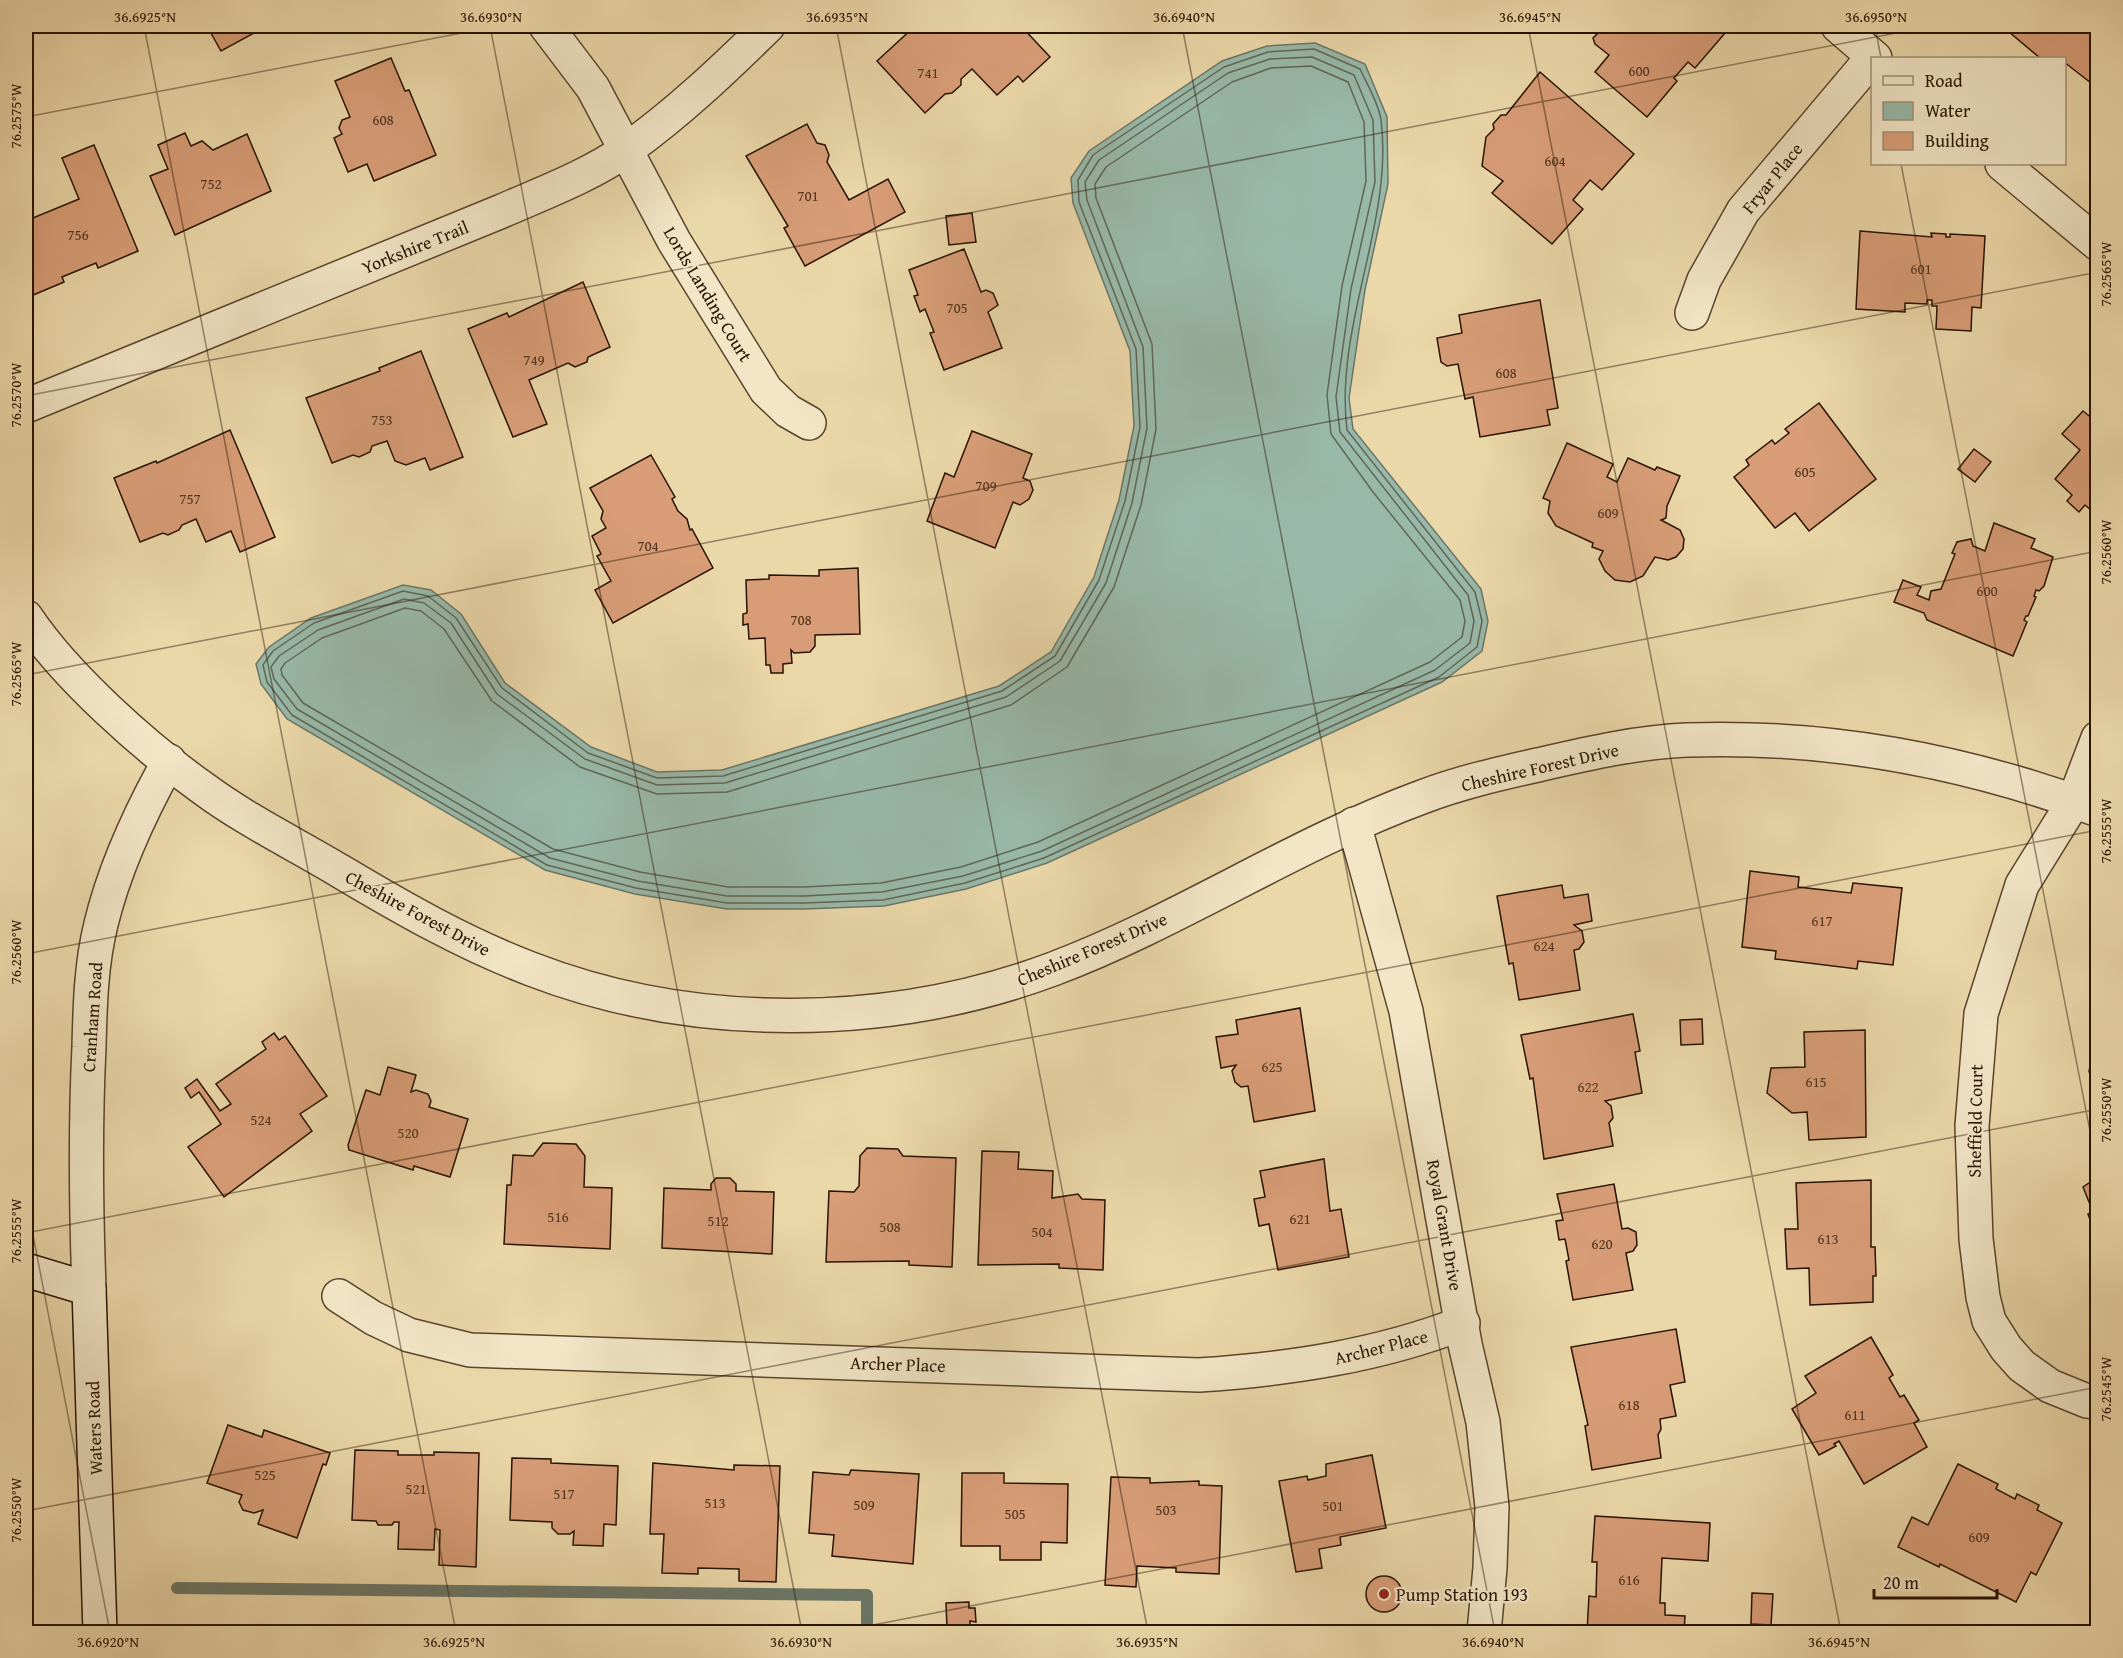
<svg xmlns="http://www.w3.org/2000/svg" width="2123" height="1658" font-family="'Gentium Book Plus',serif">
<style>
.water{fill:#98b9aa;stroke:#6b7667;stroke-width:1.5}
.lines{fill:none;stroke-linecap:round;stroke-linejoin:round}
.shore{stroke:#606656;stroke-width:1.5}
.stream{stroke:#6b7667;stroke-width:12}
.building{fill:#d89d77;stroke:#271202;stroke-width:1.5}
.street-casing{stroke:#58442c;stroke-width:36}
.secondary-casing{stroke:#271202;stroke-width:36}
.street{stroke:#f2e6c7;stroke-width:33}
.secondary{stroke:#f2e6c7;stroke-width:33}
.ticks{fill:none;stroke:#271202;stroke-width:1.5;stroke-opacity:0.45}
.poi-dot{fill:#8f2418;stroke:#f2e6c7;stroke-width:2}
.labels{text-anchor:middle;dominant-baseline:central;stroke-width:4.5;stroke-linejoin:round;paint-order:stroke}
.number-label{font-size:15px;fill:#53351f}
.street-label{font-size:18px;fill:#271202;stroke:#f2e6c7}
.poi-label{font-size:18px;fill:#271202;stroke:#f2e6c7;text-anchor:start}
.neatline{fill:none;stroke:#271202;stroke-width:2}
.ticks-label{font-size:15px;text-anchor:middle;fill:#271202}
</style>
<rect width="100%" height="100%" fill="#ebd8a9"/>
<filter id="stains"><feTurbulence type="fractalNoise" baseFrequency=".00333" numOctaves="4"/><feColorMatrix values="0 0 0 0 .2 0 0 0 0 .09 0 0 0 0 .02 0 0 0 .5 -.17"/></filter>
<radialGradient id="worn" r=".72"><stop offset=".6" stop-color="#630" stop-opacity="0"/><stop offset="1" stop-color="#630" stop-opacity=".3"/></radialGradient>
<path class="water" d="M1315 43 1365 64 1387 117 1388 184 1365 290 1349 398 1353 429 1481 589 1488 621 1482 651 1442 682 1047 863 966 889 884 906 804 909H727L635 894 545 870 287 719 261 684 256 664 269 647 311 618 403 585 431 590 461 614 505 683 591 747 657 772 722 770 999 686 1051 652 1094 577 1119 500 1134 426 1130 351 1073 203 1071 178 1089 151 1222 61 1267 46Z"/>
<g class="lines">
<g class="shore">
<path d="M1314 49 1360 69C1367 84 1379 104 1381 120 1394 221 1334 326 1347 430L1475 592 1482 621 1477 647 1439 677 1044 858 965 883 883 900 804 903H727L636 888 547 865 292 715 267 682 263 665 273 651 314 623 403 591 428 596 456 618 502 688 588 753 657 778 723 776 1002 691 1055 656 1099 580 1125 501 1140 427 1136 349 1079 202 1078 180 1093 155 1224 67 1268 52Z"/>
<path d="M1312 57 1354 75 1373 120 1375 182 1351 289 1336 397 1340 432 1468 595 1474 621 1470 643 1435 670 1042 851 963 876 882 892 804 896H727L638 881 550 858 297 709 274 679 271 667 279 656 318 630 404 599 424 603 451 623 497 694 585 759 657 785 725 783 1006 697 1060 661 1106 583 1132 503 1147 428 1143 347 1087 200 1085 182 1099 160 1228 73 1270 59Z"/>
<path d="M1311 66 1348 82 1364 122 1366 181 1342 286 1327 395 1331 434 1373 492 1460 600 1465 621 1462 637 1430 662 1038 842 961 867 881 883 804 887H728L640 872 553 849 303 703 282 675 281 669 285 663 322 638 405 608 421 611 444 629 492 701 580 767 657 794 727 792 1011 705 1067 667 1114 587 1141 505 1156 429 1152 344 1096 198 1095 184 1106 167 1232 82 1271 68Z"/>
</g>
<path class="stream" d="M177 1588 867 1595V1632"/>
</g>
<g class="building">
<path d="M207 26H267L221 51Z"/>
<path d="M921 26H1021L1050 57 1023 82 1018 76 997 95 972 69 961 79V85L952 93 945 94 925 113 877 61 913 28 915 31Z"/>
<path d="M1594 26H1716L1725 33 1695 68 1688 62 1674 78 1677 81 1647 117 1595 72 1609 55 1595 44 1593 38 1598 33Z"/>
<path d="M2002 26H2098V75L2091 83 2064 62V58H2040Z"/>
<path d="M391 58 405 91 409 90 436 155 374 181 367 164 348 172 334 138 342 134 339 128 342 120 350 117 335 81Z"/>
<path d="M1540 72 1634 154 1602 190 1590 180 1573 200 1583 209 1552 244 1492 193 1503 181 1482 166 1486 137 1494 129 1493 124 1501 115H1506Z"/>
<path d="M807 124 817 143 825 145 829 155 827 162 849 200 888 179 905 212 805 266 784 228 788 226 746 156Z"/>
<path d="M185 133 191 146 202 141 213 150 247 134 271 191 175 235 150 176 168 169 158 145Z"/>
<path d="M94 145 138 251 98 268 96 263 62 277 64 282 26 298V216L32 214 33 218 79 199 62 158Z"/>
<path d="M972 213 976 242 949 245 946 216Z"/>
<path d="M1860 231 1932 237 1931 233 1946 234V237H1950V234L1985 236 1981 308 1972 307 1971 331 1936 329 1937 306H1932V300H1927V304L1905 303V312L1856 309Z"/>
<path d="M964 249 981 292 986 290 993 293 998 305 988 312 1002 348 944 370 930 333 934 332 925 309 920 312 914 296 918 295 909 270Z"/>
<path d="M583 282 610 347 588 357 587 362 575 367 568 363 529 380 547 424 513 437 468 329 507 313 509 317Z"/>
<path d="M1540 300 1558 408 1547 410 1550 425 1480 437 1473 397 1465 399 1458 364 1447 366 1441 362 1437 338 1462 333 1459 315Z"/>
<path d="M421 351 463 457 430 470 425 458 406 465 395 461 387 441 372 446 370 452 359 457 353 455 332 463 306 398 380 371 379 368Z"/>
<path d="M1819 403 1876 479 1809 531 1795 513 1775 528 1734 477 1749 465 1746 460 1772 440 1775 444 1789 433 1785 429Z"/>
<path d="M2083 411 2098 423V516L2085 505 2079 512 2067 501 2072 495 2055 479 2080 450 2062 434Z"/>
<path d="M230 430 275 537 240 552 231 531 206 542 196 519 182 525 179 530 168 535 163 533 140 542 114 478 156 461 157 463Z"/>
<path d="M972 431 1032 454 1023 478 1030 481 1033 490 1029 499 1020 505 1013 502 995 548 927 521 945 473 954 477Z"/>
<path d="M1567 443 1613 464 1607 477 1617 482 1628 458 1655 470 1657 467 1680 476 1667 506 1666 518 1661 520 1680 530 1684 539 1683 549 1676 557 1668 560 1655 557 1643 576 1630 582 1615 580 1605 571 1599 559 1603 551 1592 547 1593 543 1556 526 1548 513 1550 501 1543 498Z"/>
<path d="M1974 449 1991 462 1975 482 1958 469Z"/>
<path d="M651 455 675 497 672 499 678 511 687 519 690 530 692 529 713 568 613 623 595 590 611 581 597 556 601 554 592 536 606 528 601 519 603 511 590 488Z"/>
<path d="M1994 523 2035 539 2031 548 2053 557 2044 586 2039 591 2036 590 2034 596 2036 597 2028 616H2026L2024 620 2027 622 2013 656 1927 620 1924 613 1894 602 1903 580 1921 587 1917 595 1929 600 1931 591 1941 589 1955 554 1952 553 1957 542 1971 539 1973 546 1985 551Z"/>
<path d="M858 568 860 634 815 635V646L810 652 794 653 791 650 792 663 783 664V673H771L770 665H766L765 638 749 639 748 624 743 625V614L747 613 746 580 769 579V575L819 576V570Z"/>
<path d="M1750 871 1799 877 1798 887 1851 893 1853 883 1902 888 1893 965 1858 961 1857 969 1775 959 1776 951 1742 947Z"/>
<path d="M1562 885 1564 898 1588 894 1592 921 1574 925 1582 931 1584 942 1579 949 1574 950 1580 990 1519 1000 1513 963 1509 964 1497 896Z"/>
<path d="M1300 1008 1315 1111 1254 1122 1248 1086 1241 1087 1235 1082 1232 1071 1236 1065 1221 1068 1216 1037 1238 1034 1236 1020Z"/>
<path d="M1633 1014 1640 1051 1635 1052 1642 1093 1605 1101 1611 1106 1613 1118 1609 1123 1613 1146 1544 1159 1533 1078 1530 1079 1521 1035Z"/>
<path d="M2098 1015V1074L2089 1072Z"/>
<path d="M1702 1019 1703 1044 1681 1045 1680 1020Z"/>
<path d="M1865 1030 1866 1137 1809 1140 1807 1112 1792 1113 1767 1093 1771 1068 1805 1067 1804 1032Z"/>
<path d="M274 1033 279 1040 285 1036 327 1096 300 1114 312 1131 224 1197 188 1147 221 1124 199 1092 191 1098 185 1088 197 1079 220 1111 231 1104 216 1084 266 1049 262 1042Z"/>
<path d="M388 1067 416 1075 411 1092 416 1090 428 1094 431 1101 429 1107 468 1119 450 1177 414 1166 413 1170 349 1150 348 1145 366 1090 380 1095Z"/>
<path d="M543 1143 576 1144 585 1156 584 1187 612 1188 610 1249 504 1244 507 1185H511L513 1155 533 1156Z"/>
<path d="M867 1148 898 1149 903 1156 956 1158 952 1267 909 1265V1261L826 1262 829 1191 854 1192 859 1186 860 1156Z"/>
<path d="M982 1151 1019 1152 1018 1169 1053 1171 1052 1198 1078 1194 1082 1199 1105 1200 1103 1270 1059 1268V1264L978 1265Z"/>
<path d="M1324 1159 1330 1211 1341 1209 1349 1257 1278 1270 1269 1224 1259 1226 1254 1199 1265 1197 1260 1171Z"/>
<path d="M2098 1177V1240H2097L2088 1214 2093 1212 2083 1187Z"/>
<path d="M716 1178H730L736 1184V1191L774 1192 772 1254 662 1248 664 1188 711 1190V1184Z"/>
<path d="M1871 1180V1247H1875L1876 1276H1873V1302L1810 1305 1809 1268 1787 1269 1785 1229H1798L1796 1183Z"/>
<path d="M1614 1184 1622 1229 1628 1228 1636 1232 1637 1245 1633 1251 1626 1253 1633 1290 1573 1300 1566 1261 1569 1260 1565 1239 1559 1240 1556 1221 1563 1220 1557 1194Z"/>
<path d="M1676 1329 1685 1382 1670 1385 1676 1416 1660 1419 1661 1429 1658 1435 1661 1458 1592 1470 1585 1426 1588 1425 1571 1347Z"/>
<path d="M1871 1337 1893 1375 1889 1378 1900 1397 1904 1395 1919 1420 1914 1423 1927 1447 1864 1484 1839 1441 1834 1444 1836 1446 1819 1455 1792 1409 1816 1393 1805 1376Z"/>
<path d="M228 1425 262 1437 264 1430 330 1453 326 1465 323 1464 297 1538 258 1524 263 1510 254 1513 243 1510 239 1502 242 1495 207 1483Z"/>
<path d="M355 1450 398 1451V1455H434V1452L479 1453 476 1567 439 1565 440 1530 435 1529 434 1550 398 1549 399 1522H394L392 1525H378L376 1521 352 1520Z"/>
<path d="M1372 1455 1386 1528 1340 1537 1341 1545 1319 1549 1322 1568 1296 1572 1279 1481 1307 1476 1308 1480 1326 1476V1464Z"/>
<path d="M512 1458 551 1459V1463L618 1466 616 1525 604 1524 603 1546 573 1545 574 1531 570 1534H558L552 1528V1522L510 1520Z"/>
<path d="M653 1463 734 1470V1465L780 1466 776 1582 739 1581V1569L698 1568V1574L662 1573 664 1534H650Z"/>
<path d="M1958 1464 1998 1484 1996 1489 2015 1499 2017 1494 2039 1505 2037 1510 2062 1523 2036 1575 2031 1572 2016 1602 1940 1564 1939 1567 1898 1547 1912 1517 1928 1525Z"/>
<path d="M851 1470 919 1474 913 1564 832 1556 834 1535 809 1533 813 1472 849 1475Z"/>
<path d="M962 1473H1004V1483L1068 1484 1067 1543 1041 1542V1560H1000V1546H961Z"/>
<path d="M1111 1477 1150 1478V1483L1199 1481V1485L1222 1486 1219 1574 1176 1572V1568L1137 1566 1136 1587 1105 1585Z"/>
<path d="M1595 1516 1710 1523 1708 1561 1662 1558 1660 1603H1665V1615L1685 1616 1684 1632H1587L1589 1596 1596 1597 1597 1562H1592Z"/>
<circle cx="1384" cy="1594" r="18"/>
<path d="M1752 1593 1773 1594 1771 1625 1751 1624Z"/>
<path d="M969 1602V1608H975L976 1622 970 1621V1627L947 1628 946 1603Z"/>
</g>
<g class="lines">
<g class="street-casing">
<g id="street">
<path d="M546 26 593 88 674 241 766 390 788 411 809 423"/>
<path d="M1838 26 1875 58"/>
<path d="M2002 164 2098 244"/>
<path d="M1692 313 1704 280 1743 211 1873 57"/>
<path d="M26 406 502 211C543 193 589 176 626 150 678 113 723 70 768 26"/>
<path d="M26 617C66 677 145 747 204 789 246 820 295 844 340 871 402 908 463 943 531 969 694 1032 890 1030 1053 969 1180 921 1294 844 1422 797 1461 782 1502 773 1542 764 1590 753 1638 742 1687 740 1828 735 1966 761 2098 810"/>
<path d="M2098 738 2074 801 2022 885 1981 1014 1972 1126 1976 1239 1983 1297 1989 1321 2006 1348 2022 1366 2050 1386 2087 1401 2098 1402"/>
<path d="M1354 824 1406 1011 1465 1344 1483 1422 1492 1507 1490 1568 1484 1632"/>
<path d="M89 1289C86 1208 85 1128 89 1047 90 1006 91 964 101 924 115 866 140 813 169 761"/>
<path d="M339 1296 373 1318 409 1335 470 1350 1199 1375C1289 1369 1378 1356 1463 1323"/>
</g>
</g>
<g class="secondary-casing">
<path id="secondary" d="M26 1270 89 1289 100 1632"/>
</g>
<use href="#street" class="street"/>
<use href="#secondary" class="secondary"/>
</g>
<path class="ticks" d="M144 26 456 1632M490 26 802 1632M836 26 1148 1632M1182 26 1495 1632M1528 26 1841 1632M1875 26 1881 58M26 117 498 26M1901 164 2098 1172M26 396 1932 26M26 675 2098 272M26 954 2098 551M26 1199 110 1632M26 1233 2098 830M26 1511 2098 1109M837 1632 2098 1387"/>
<circle class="poi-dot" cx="1384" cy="1594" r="6"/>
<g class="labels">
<g class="number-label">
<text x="1639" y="70">600</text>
<text x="928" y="72">741</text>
<text x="383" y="119">608</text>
<text x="1555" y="160">604</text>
<text x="211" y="183">752</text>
<text x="808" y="195">701</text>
<text x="78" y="234">756</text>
<text x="1921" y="268">601</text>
<text x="957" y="307">705</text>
<text x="534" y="359">749</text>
<text x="1506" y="372">608</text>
<text x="382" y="419">753</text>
<text x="1805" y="471">605</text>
<text x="986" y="485">709</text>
<text x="190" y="498">757</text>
<text x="1608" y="512">609</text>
<text x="648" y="545">704</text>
<text x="1987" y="590">600</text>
<text x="801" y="619">708</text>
<text x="1822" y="920">617</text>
<text x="1544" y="945">624</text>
<text x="1272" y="1066">625</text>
<text x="1816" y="1081">615</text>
<text x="1588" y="1086">622</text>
<text x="261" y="1119">524</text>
<text x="408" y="1132">520</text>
<text x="558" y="1216">516</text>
<text x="1300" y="1218">621</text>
<text x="718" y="1220">512</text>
<text x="890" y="1226">508</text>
<text x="1042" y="1231">504</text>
<text x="1828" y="1238">613</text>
<text x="1602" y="1243">620</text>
<text x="1629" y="1404">618</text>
<text x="1855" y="1414">611</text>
<text x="265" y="1474">525</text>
<text x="416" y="1488">521</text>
<text x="564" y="1493">517</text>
<text x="715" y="1502">513</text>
<text x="864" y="1504">509</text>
<text x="1333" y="1505">501</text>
<text x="1166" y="1509">503</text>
<text x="1015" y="1513">505</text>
<text x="1979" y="1536">609</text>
<text x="1629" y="1579">616</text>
</g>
<g class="street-label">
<text transform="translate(1772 178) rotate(-51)">Fryar Place</text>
<text transform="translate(415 247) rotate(-22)">Yorkshire Trail</text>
<text transform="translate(708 294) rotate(59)">Lords Landing Court</text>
<text transform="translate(1540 767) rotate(-13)">Cheshire Forest Drive</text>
<text transform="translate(418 913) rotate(28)">Cheshire Forest Drive</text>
<text transform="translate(1092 949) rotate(-23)">Cheshire Forest Drive</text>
<text transform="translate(92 1017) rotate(-86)">Cranham Road</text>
<text transform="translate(1975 1121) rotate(-89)">Sheffield Court</text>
<text transform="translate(1445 1225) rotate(80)">Royal Grant Drive</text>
<text transform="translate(1381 1347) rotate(-14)">Archer Place</text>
<text transform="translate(898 1364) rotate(2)">Archer Place</text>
<text transform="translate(94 1428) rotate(-92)">Waters Road</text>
</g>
<g class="poi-label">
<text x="1396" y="1594">Pump Station 193</text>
</g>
</g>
<rect width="2123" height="1658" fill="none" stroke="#ebd8a9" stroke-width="66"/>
<rect x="1871" y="57" width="195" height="108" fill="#f2e6c7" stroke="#a19178" stroke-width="1.5"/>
<rect x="1883" y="76" width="30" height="9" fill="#f2e6c7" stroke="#a19178" stroke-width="1.5"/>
<text x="1925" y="87" font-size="18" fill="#271202">Road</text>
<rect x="1883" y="102" width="30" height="18" fill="#98b9aa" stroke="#a19178" stroke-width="1.5"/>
<text x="1925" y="117" font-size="18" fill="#271202">Water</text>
<rect x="1883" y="132" width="30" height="18" fill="#d89d77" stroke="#a19178" stroke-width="1.5"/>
<text x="1925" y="147" font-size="18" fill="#271202">Building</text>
<path d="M1874 1589v9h123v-9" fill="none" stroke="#271202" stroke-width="3"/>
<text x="1883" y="1589" font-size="18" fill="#271202" stroke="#f2e6c7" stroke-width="4.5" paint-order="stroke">20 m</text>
<rect x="33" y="33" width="2057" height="1592" class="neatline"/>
<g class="ticks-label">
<text x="145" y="22">36.6925°N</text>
<text x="491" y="22">36.6930°N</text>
<text x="837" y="22">36.6935°N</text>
<text x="1184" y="22">36.6940°N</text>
<text x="1530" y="22">36.6945°N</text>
<text x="1876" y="22">36.6950°N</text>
<text transform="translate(16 116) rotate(-90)" y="5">76.2575°W</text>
<text transform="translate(2106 274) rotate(-90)" y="5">76.2565°W</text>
<text transform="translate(16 395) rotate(-90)" y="5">76.2570°W</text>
<text transform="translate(2106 552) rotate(-90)" y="5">76.2560°W</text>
<text transform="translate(16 674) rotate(-90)" y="5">76.2565°W</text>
<text transform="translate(2106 831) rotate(-90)" y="5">76.2555°W</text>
<text transform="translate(16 952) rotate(-90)" y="5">76.2560°W</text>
<text transform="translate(2106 1110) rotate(-90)" y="5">76.2550°W</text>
<text transform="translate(16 1231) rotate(-90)" y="5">76.2555°W</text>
<text transform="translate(2106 1389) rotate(-90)" y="5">76.2545°W</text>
<text transform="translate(16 1510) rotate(-90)" y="5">76.2550°W</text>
<text x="108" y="1647">36.6920°N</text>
<text x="454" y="1647">36.6925°N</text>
<text x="801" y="1647">36.6930°N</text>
<text x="1147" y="1647">36.6935°N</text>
<text x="1493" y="1647">36.6940°N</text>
<text x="1839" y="1647">36.6945°N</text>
</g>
<rect width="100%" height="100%" filter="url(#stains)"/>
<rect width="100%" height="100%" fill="url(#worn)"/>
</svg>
